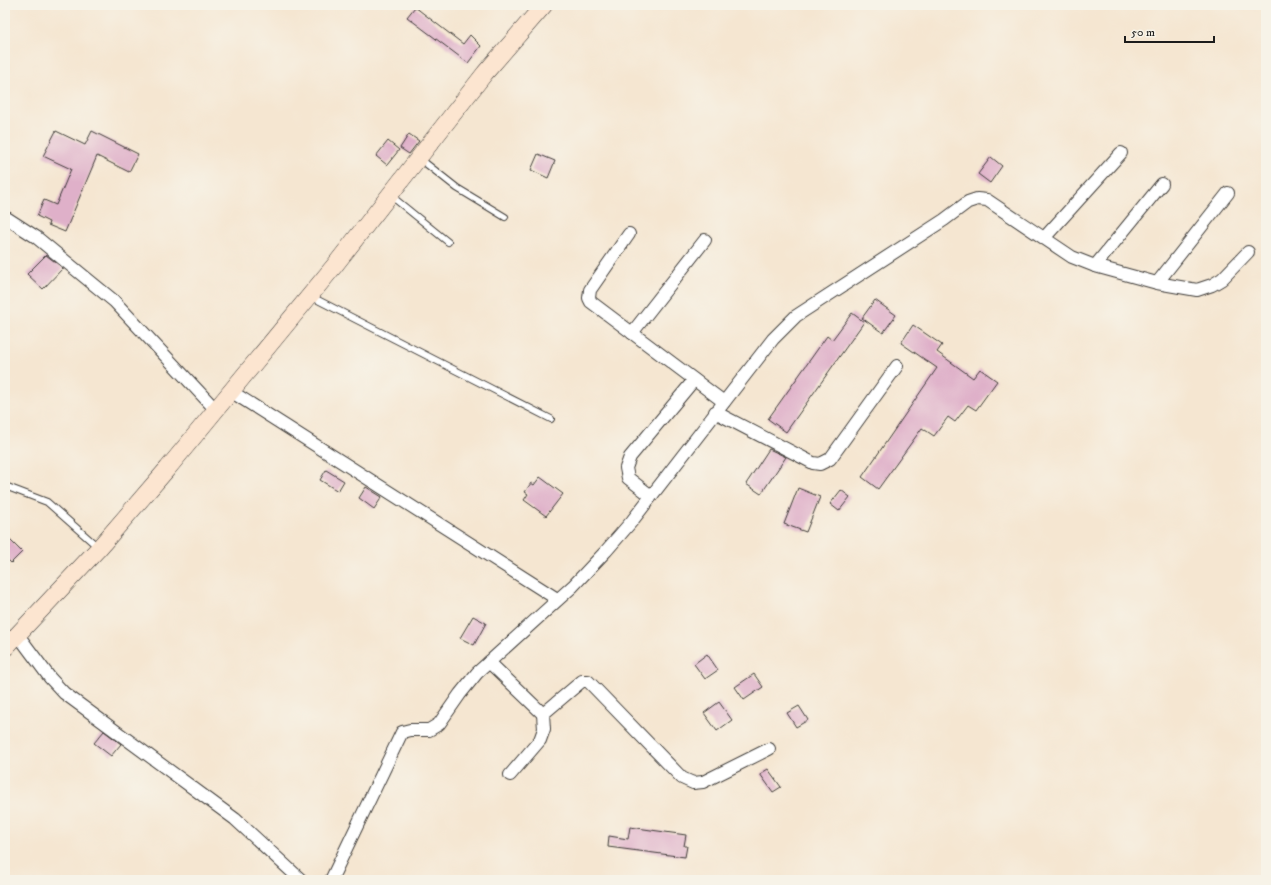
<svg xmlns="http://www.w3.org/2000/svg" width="1271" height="885" font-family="'IM FELL DW Pica',serif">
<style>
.building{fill:#dfb0c9}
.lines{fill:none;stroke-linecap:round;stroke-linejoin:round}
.service-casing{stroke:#3d3a37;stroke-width:8}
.minor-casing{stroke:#3d3a37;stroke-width:14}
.secondary-casing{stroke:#3d3a37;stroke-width:18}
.service{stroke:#fff;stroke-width:6}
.minor{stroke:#fff;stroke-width:12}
.secondary{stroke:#fce5d0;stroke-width:17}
</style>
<rect width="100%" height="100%" fill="#f7f3e8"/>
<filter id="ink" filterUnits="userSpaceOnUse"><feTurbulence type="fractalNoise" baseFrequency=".025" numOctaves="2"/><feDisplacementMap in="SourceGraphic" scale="8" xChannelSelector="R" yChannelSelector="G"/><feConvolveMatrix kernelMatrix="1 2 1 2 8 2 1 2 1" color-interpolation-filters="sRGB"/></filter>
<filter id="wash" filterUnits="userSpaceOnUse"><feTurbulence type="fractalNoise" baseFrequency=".012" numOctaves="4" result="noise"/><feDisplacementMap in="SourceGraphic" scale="16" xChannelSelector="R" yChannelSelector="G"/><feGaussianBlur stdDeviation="0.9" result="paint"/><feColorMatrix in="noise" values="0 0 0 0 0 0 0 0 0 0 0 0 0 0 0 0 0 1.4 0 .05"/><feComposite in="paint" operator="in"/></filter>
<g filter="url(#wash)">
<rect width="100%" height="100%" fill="#f5e6d1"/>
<g id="blocks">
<g class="building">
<path d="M415 7 463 44 470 35 481 46 468 63 407 17Z"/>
<path d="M56 131 85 145 92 131 138 154 129 172 97 156 65 232 48 225 49 222 37 216 44 200 56 205 71 169 43 156Z"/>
<path d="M409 134 419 141 409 154 400 148Z"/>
<path d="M388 141 399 150 387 165 376 156Z"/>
<path d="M538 154 555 161 548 178 531 170Z"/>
<path d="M991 157 1002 166 990 183 978 174Z"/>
<path d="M46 255 63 268 43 289 27 274Z"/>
<path d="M875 300 896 315 883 333 862 318Z"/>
<path d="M852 313 864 322 786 432 768 419 827 336 832 340Z"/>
<path d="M913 325 942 345 937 352 973 378 980 369 997 381 976 410 968 405 955 422 948 417 934 436 922 428 878 489 862 477 937 368 901 343Z"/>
<path d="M769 449 786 457 761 494 746 484Z"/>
<path d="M326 470 344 481 338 491 320 480Z"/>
<path d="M540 477 563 494 546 516 524 500 528 494 525 492 531 483 534 485Z"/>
<path d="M366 487 382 497 374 509 359 498Z"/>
<path d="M798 488 820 497 806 532 784 524Z"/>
<path d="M841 490 850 497 839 511 830 504Z"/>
<path d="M5 535 22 552 11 563 5 557Z"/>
<path d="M473 616 486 623 474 645 460 638Z"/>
<path d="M707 654 718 670 705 679 694 664Z"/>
<path d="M754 674 763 687 744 700 735 687Z"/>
<path d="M719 702 732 720 717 731 704 713Z"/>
<path d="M799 706 808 720 796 727 787 713Z"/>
<path d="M104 731 121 744 111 756 94 743Z"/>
<path d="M768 769 781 787 773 792 760 774Z"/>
<path d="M630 827 686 835 684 846H687L685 857 608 847 609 836 628 839Z"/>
</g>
</g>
</g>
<g filter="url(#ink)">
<use href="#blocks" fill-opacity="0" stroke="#3d3a37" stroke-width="1"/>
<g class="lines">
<g class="service-casing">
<g id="service">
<path d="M419 158 457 188 505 217"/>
<path d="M390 195 448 242"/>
<path d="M310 296 551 419"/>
<path d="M5 486 47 502 98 547"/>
</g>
</g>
<g class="minor-casing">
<g id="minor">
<path d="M5 217 36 237 114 301 216 410"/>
<path d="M629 234 590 290 589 298 591 302 724 402"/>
<path d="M1045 237 1121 153"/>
<path d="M1095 266 1162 184"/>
<path d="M1157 283 1228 193"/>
<path d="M632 333 705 240"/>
<path d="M232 392 557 599"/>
<path d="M715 412 813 463 820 464 830 459 897 366"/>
<path d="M651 496 628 478 626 468 630 457 694 380"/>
<path d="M18 635 50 678 64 693 235 819 301 880"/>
<path d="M489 662 543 714 582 681H588L682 778 693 783 703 782 769 749"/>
<path d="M510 775 540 740 544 729 543 714"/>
<path d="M331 880 402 732 410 730H429L439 724 460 694 477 673 573 586 606 551 632 521 773 339 796 316 944 220 968 202 977 199 987 200 1072 257 1095 266 1157 283 1197 290 1212 285 1222 279 1248 252"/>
</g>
</g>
<g class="secondary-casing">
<path id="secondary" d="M5 648 99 548 168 468 335 265 485 73 544 5"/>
</g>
<use href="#service" class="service"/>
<use href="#minor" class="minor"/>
<use href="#secondary" class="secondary"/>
</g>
</g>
<rect width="1271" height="885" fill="none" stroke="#f7f3e8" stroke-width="20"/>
<path d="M1125 36v6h89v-6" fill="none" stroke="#1c1c1c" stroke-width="2"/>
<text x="1131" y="36" font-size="12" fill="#1c1c1c" stroke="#f7f3e8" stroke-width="3" paint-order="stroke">50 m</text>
</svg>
